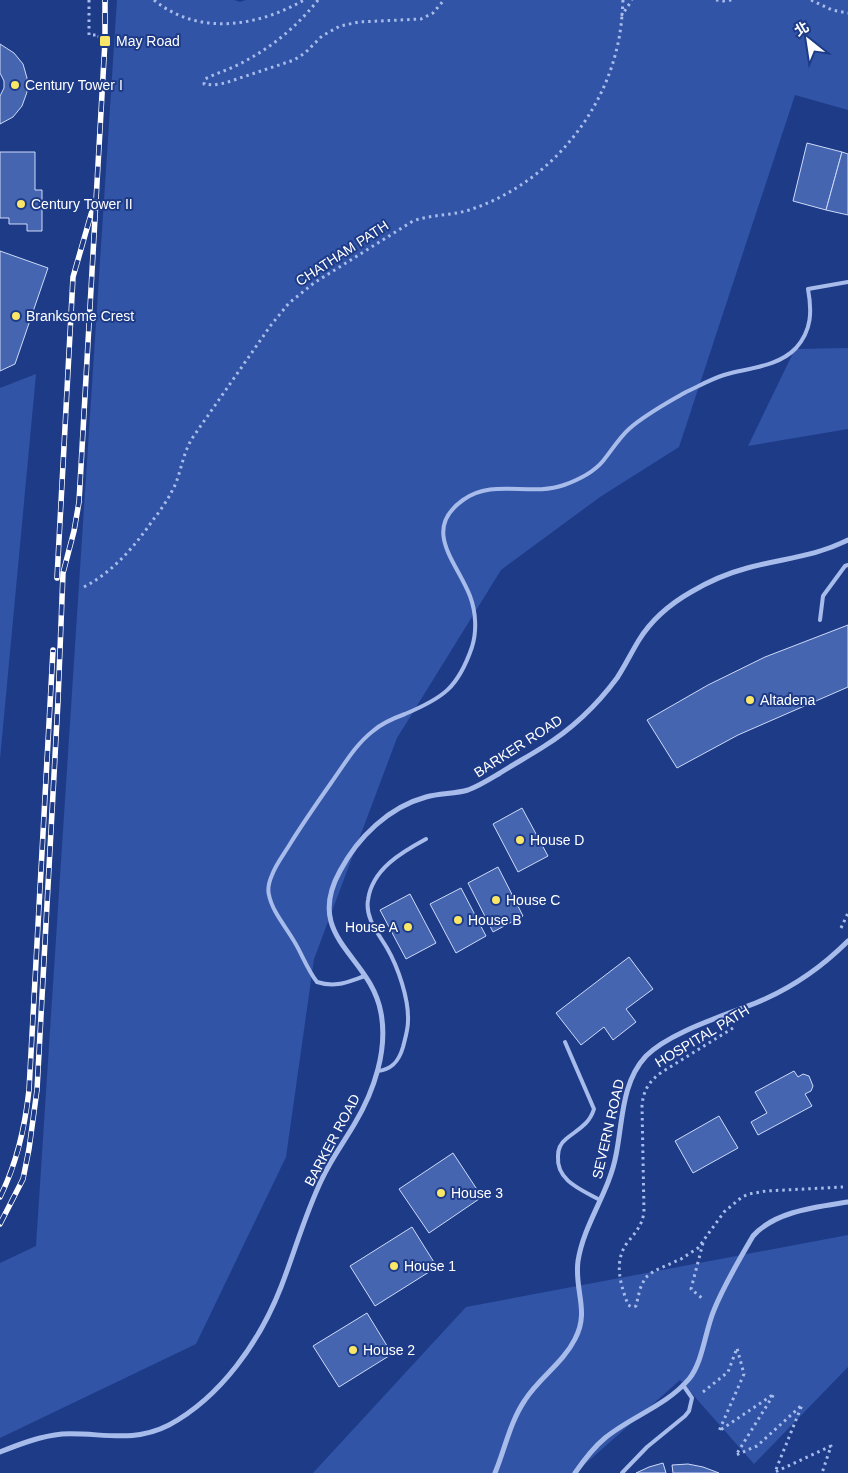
<svg xmlns="http://www.w3.org/2000/svg" width="848" height="1473" font-family="Arial,'Noto Sans TC',sans-serif">
<style>
.green{fill:#3154a6}
.building{fill:#4665b1;stroke:#cddaf8}
.lines{fill:none;stroke-linecap:round;stroke-linejoin:round}
.path{stroke:#a8bceb;stroke-width:3;stroke-dasharray:2.5 4;stroke-linecap:butt}
.service{stroke:#a8bceb;stroke-width:4}
.minor{stroke:#a8bceb;stroke-width:5}
.rail-casing{stroke:#fff;stroke-width:5.5}
.rail{stroke:#1e3b88;stroke-width:4;stroke-dasharray:11;stroke-linecap:butt}
.poi-dot{fill:#fae767;stroke:#1e3b88;stroke-width:2}
.labels{text-anchor:middle;dominant-baseline:central;stroke-width:4;stroke-linejoin:round;paint-order:stroke}
.poi-label{font-size:14px;fill:#fff;stroke:#1e3b88;text-anchor:start}
.street-label{font-size:14px;fill:#fff;stroke:#1e3b88}
</style>
<rect width="100%" height="100%" fill="#1e3b88"/>
<g class="green">
<path d="M117 0H234L240 2 246 0H848V110L795 95 679 447 600 497 501 570 397 738 314 959 286 1157 196 1344 0 1438V1263L36 1246Z"/>
<path d="M848 348V429L748 446 795 349Z"/>
<path d="M36 374 0 759V388Z"/>
<path d="M848 1235V1367L754 1464 680 1380 575 1473H313L466 1307Z"/>
</g>
<g class="building">
<path d="M0 44 14 53 23 64 27 78V92L22 106 13 117 0 124V96L4 88V81L0 73Z"/>
<path d="M807 143 842 152 826 210 793 201Z"/>
<path d="M0 152H35V190H42V231H27V224H9V218H0Z"/>
<path d="M842 152 848 154V215L826 210Z"/>
<path d="M0 251 48 268 15 364 0 371Z"/>
<path d="M848 625V687L738 735 677 768 647 720 708 685 765 657Z"/>
<path d="M522 808 548 856 518 872 493 824Z"/>
<path d="M498 867 523 916 493 932 468 883Z"/>
<path d="M461 888 486 936 456 953 430 904Z"/>
<path d="M410 894 436 943 406 959 380 910Z"/>
<path d="M629 957 653 989 626 1009 636 1022 613 1040 604 1027 581 1045 556 1013Z"/>
<path d="M794 1071 798 1077 803 1074 809 1076 813 1086 811 1091 805 1094 812 1106 758 1135 751 1122 767 1113 755 1092Z"/>
<path d="M719 1116 738 1148 693 1173 675 1141Z"/>
<path d="M453 1153 482 1197 429 1233 399 1189Z"/>
<path d="M412 1227 437 1267 375 1306 350 1266Z"/>
<path d="M367 1313 392 1354 339 1387 313 1346Z"/>
<path d="M663 1463 666 1473H636L649 1467Z"/>
<path d="M688 1464 703 1467 719 1473H673L672 1465Z"/>
</g>
<g class="lines">
<g class="path">
<path d="M89 0V35H99V39"/>
<path d="M154 0C198 36 257 27 304 0"/>
<path d="M318 0C299 24 275 45 247 60 234 68 219 72 205 79L204 84 214 85 225 83 294 60 305 53 322 36 340 26 359 22 421 19 433 13 444 0"/>
<path d="M623 0 622 15 632 0"/>
<path d="M716 0 723 1 732 0"/>
<path d="M811 0 832 10 848 13"/>
<path d="M84 587C114 571 134 547 153 520 160 511 167 501 172 491 182 473 181 456 193 437L271 325 289 303 314 283 413 221C432 214 453 216 472 209 555 181 616 101 622 15"/>
<path d="M841 928 848 913"/>
<path d="M733 1028 662 1072C649 1081 643 1091 642 1106L644 1212C642 1226 635 1233 627 1243 613 1263 621 1285 628 1305L632 1307 636 1306 640 1289 645 1278 654 1271 681 1259 698 1248 724 1212 742 1197 749 1194 766 1191 843 1187"/>
<path d="M703 1243 691 1289 703 1299"/>
<path d="M703 1392 728 1372 737 1348 744 1374 719 1431 774 1394 736 1455 757 1446 802 1405 775 1472 831 1446 822 1473"/>
</g>
<g class="service">
<path d="M820 620 823 596 845 566 848 565"/>
<path d="M365 976C347 982 336 988 317 982 307 969 302 954 294 941 286 927 272 911 269 895 267 888 269 882 272 875 276 864 284 854 290 844 303 823 317 803 331 783 344 765 355 745 373 731 382 723 394 718 405 714 443 698 458 688 472 647 477 631 476 612 470 596 457 562 421 530 463 500 493 478 530 497 564 485 578 480 593 473 603 461 612 450 619 438 629 429 646 414 667 403 686 392 699 386 711 379 724 375 748 368 778 367 796 348 812 330 812 311 808 289L848 282"/>
<path d="M565 1042 594 1109C589 1125 578 1129 566 1139 561 1143 558 1149 558 1156 556 1181 582 1190 600 1200"/>
<path d="M377 1071C392 1070 399 1061 403 1047 405 1039 408 1030 408 1021 409 999 398 967 387 948 378 933 365 918 368 900 372 869 402 852 426 839"/>
<path d="M622 1473 647 1447 685 1416 689 1411 692 1398 683 1385"/>
</g>
<g class="minor">
<path d="M0 1452C20 1444 41 1436 62 1434 100 1432 132 1444 169 1425 221 1397 260 1341 281 1287 295 1251 305 1214 322 1179 331 1159 344 1142 355 1123 374 1091 388 1050 381 1013 371 955 303 938 340 871 358 837 389 807 426 797 440 793 455 794 468 790 479 786 490 779 500 773 514 764 529 756 543 747 572 729 597 705 617 678 625 666 631 653 639 640 652 619 670 604 691 592 708 582 725 574 744 569 781 558 812 558 848 540"/>
<path d="M495 1473C505 1449 510 1422 525 1400 539 1378 563 1363 575 1339 590 1311 574 1290 578 1261 584 1223 609 1193 616 1155 623 1121 621 1083 646 1056 672 1030 731 1014 765 999 796 985 824 965 848 941"/>
<path d="M575 1473C584 1460 593 1448 605 1438 632 1416 666 1406 689 1379 703 1362 705 1331 714 1310 724 1285 739 1260 753 1236 775 1211 817 1207 848 1202"/>
</g>
<g class="rail-casing">
<g id="rail">
<path d="M57 578 73 277 92 211"/>
<path d="M0 1197C17 1163 25 1127 29 1090L53 650"/>
<path d="M0 1224 23 1179 29 1149 37 1090 58 701 63 573 74 531 79 502 105 41V0"/>
</g>
</g>
<use href="#rail" class="rail"/>
</g>
<g class="poi-dot">
<rect x="99" y="35" width="12" height="12" rx="2.5"/>
<circle cx="15" cy="85" r="5"/>
<circle cx="21" cy="204" r="5"/>
<circle cx="16" cy="316" r="5"/>
<circle cx="750" cy="700" r="5"/>
<circle cx="520" cy="840" r="5"/>
<circle cx="496" cy="900" r="5"/>
<circle cx="458" cy="920" r="5"/>
<circle cx="408" cy="927" r="5"/>
<circle cx="441" cy="1193" r="5"/>
<circle cx="394" cy="1266" r="5"/>
<circle cx="353" cy="1350" r="5"/>
</g>
<g class="labels">
<g class="poi-label">
<text x="116" y="41">May Road</text>
<text x="25" y="85">Century Tower I</text>
<text x="31" y="204">Century Tower II</text>
<text x="26" y="316">Branksome Crest</text>
<text x="760" y="700">Altadena</text>
<text x="530" y="840">House D</text>
<text x="506" y="900">House C</text>
<text x="468" y="920">House B</text>
<text x="398" y="927" text-anchor="end">House A</text>
<text x="451" y="1193">House 3</text>
<text x="404" y="1266">House 1</text>
<text x="363" y="1350">House 2</text>
</g>
<g class="street-label">
<text transform="translate(342 253) rotate(-33)">CHATHAM PATH</text>
<text transform="translate(518 746) rotate(-33)">BARKER ROAD</text>
<text transform="translate(702 1036) rotate(-31)">HOSPITAL PATH</text>
<text transform="translate(608 1129) rotate(-77)">SEVERN ROAD</text>
<text transform="translate(332 1140) rotate(-62)">BARKER ROAD</text>
</g>
</g>
<g transform="translate(808 40) rotate(330)" stroke="#1e3b88" stroke-width="4" paint-order="stroke">
<path d="M0-4L9 19L0 12L-9 19Z" fill="#ffffff"/>
<text y="-8" font-size="14" font-weight="bold" text-anchor="middle" fill="#ffffff">北</text>
</g>
</svg>
